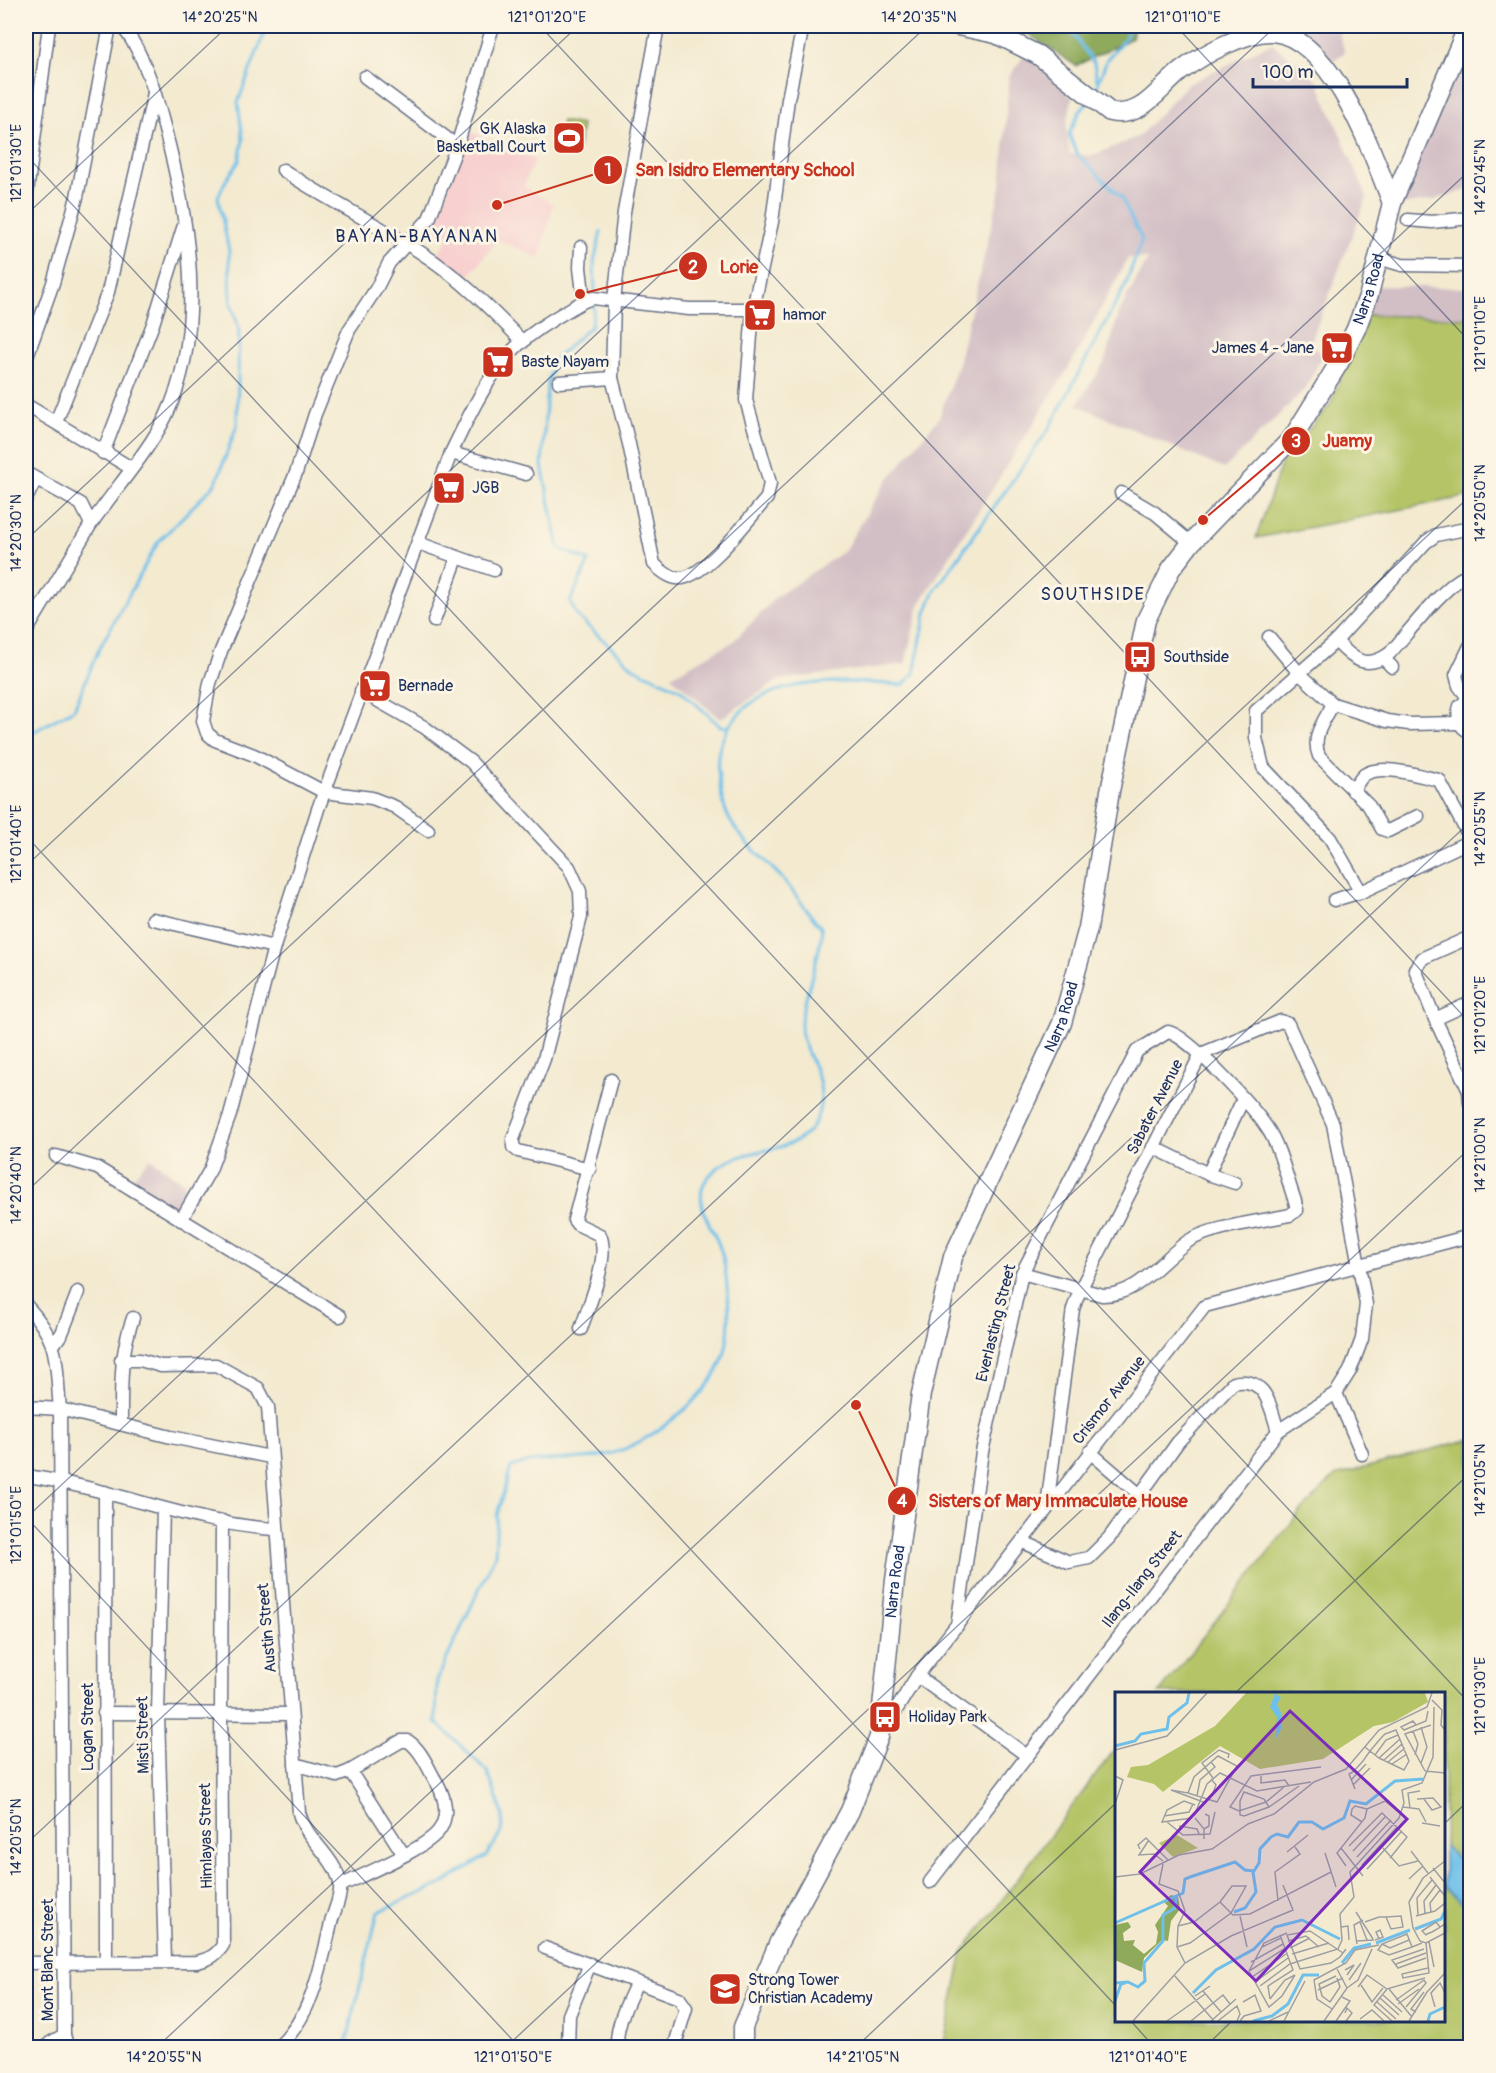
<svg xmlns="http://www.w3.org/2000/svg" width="1496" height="2073" font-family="Pangolin,sans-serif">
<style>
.built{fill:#f7d0cf}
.industrial{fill:#d2bec5}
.green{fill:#b4c466;stroke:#687a62;stroke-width:1.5}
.forest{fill:#8faa5b;stroke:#556c5c;stroke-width:1.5}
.water{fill:#6ec0ea;stroke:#4478a4;stroke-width:1.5}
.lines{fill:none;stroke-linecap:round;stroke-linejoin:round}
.stream{stroke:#6ec0ea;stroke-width:3}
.street-casing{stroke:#677086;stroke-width:15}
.secondary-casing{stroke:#677086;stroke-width:21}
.street{stroke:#fff;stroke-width:12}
.secondary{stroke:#fff;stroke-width:18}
.ticks{fill:none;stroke:#1b2f5e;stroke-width:1.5;stroke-opacity:0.45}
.labels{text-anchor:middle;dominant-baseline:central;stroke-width:6;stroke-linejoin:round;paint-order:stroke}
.poi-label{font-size:16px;fill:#1b2f5e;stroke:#fcf5e5;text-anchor:start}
.street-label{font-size:16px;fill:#1b2f5e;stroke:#fcf5e5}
.neighbourhood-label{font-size:18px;letter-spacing:1.5px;fill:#1b2f5e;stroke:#fcf5e5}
.inset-river{fill:none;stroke:#6ec0ea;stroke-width:3}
.inset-road{fill:none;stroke:#9d9fa2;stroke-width:1.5}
.view{fill:#7b2cbf;fill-opacity:0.15;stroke:#7b2cbf;stroke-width:3}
.inset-edge{fill:none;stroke:#1b2f5e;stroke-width:3}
.leader{fill:none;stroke:#c8321e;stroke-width:2}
.callout-dot{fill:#c8321e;stroke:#fcf5e5;stroke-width:2}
.mark-label{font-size:18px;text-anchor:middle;font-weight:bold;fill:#fff}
.callout-label{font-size:18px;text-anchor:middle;font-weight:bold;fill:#c8321e;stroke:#fcf5e5;stroke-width:6;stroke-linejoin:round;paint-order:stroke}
.neatline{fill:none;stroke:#1b2f5e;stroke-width:2}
.ticks-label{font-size:15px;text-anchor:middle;fill:#1b2f5e}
</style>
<rect width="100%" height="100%" fill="#fcf5e5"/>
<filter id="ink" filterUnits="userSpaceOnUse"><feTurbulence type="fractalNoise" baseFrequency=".0167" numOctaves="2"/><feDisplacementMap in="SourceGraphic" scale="12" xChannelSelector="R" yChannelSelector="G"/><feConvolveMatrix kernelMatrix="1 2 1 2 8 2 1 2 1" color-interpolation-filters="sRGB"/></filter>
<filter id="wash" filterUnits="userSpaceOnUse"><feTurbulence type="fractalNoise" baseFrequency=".008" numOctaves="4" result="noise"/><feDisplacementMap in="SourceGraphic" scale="24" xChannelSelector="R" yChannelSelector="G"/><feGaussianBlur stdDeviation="1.35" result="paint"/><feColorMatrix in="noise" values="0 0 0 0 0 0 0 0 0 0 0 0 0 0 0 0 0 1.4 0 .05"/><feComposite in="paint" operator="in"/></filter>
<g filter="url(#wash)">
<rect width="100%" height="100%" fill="#f3ead0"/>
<path class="built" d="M468 131 535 160 523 186 553 204 540 258 498 240 467 278 435 256 450 237 429 228 442 206Z"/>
<g class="industrial">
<path d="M1279 26H1341L1339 35 1345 52 1328 64 1307 37Z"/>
<path d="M1470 26V189L1434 200 1395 206Z"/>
<path d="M1272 43 1317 80 1367 197 1310 344 1323 355 1304 390 1224 469 1077 405 1104 363 1120 310 1148 259 1128 258 1068 369 919 605 905 664 779 680 720 719 671 676 733 642 776 597 844 551 886 482 939 418 958 364 1001 187 1009 77 1025 54 1072 98 1066 128 1070 154 1092 156 1139 136 1188 84Z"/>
<path d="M1376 286 1470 288V318L1367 315Z"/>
<path d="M150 1158 193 1190 179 1213 128 1183Z"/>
</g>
<g class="green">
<path d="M562 121 582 125 576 156 556 152Z"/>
<path d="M1366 315 1470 318V496L1256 538 1283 459 1330 405Z"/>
<path d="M1470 1439V2047L943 2048 963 1952 1116 1748V2020H1444V1694L1159 1693 1300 1512 1335 1476Z"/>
</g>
<path class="forest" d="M1017 26H1134L1132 38 1076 66Z"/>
<path class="water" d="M1444 1845 1470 1871V1913L1444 1885Z"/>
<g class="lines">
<g class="stream">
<path d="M1067 26 1094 63 1097 80"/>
<path d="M1095 92 1107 59 1126 37 1129 26"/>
<path d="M595 295 594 262 601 232"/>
<path d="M595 302 591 326 554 360 547 386 542 466 559 548 589 561 570 602 578 617 634 668 681 690 720 726 728 727"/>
<path d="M26 736 74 709 99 649 158 542 216 483 237 425 239 329 231 303 229 251 218 197 225 182 239 161 243 140 238 102 267 26"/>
<path d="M345 2048 378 1912 442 1884 486 1856 501 1834 503 1814 487 1771 436 1722 437 1680 495 1555 497 1515 511 1467C542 1456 575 1462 606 1455 645 1446 705 1401 721 1363 731 1340 730 1311 727 1286 726 1273 724 1257 719 1245 712 1227 698 1210 702 1189 704 1179 712 1172 720 1166 756 1142 811 1159 820 1106 826 1070 799 1054 801 1021 802 1002 826 938 821 927 819 924 815 922 813 918 802 904 792 889 780 876 764 859 743 842 731 822 722 807 720 788 718 770 716 754 721 739 730 725 763 673 850 681 903 685L914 674 926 613 934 592 1049 429 1125 286 1142 240 1121 197 1077 154 1069 134 1079 113 1088 102"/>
</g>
</g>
</g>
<g filter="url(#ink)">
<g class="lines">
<g class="street-casing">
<g id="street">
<path d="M658 26 624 212 614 301 612 378 629 444 654 564C661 571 672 580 682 578 708 574 749 518 767 498L770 483 746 400 753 309"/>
<path d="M365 77 457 146"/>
<path d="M283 170C327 200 375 223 420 252 459 277 491 309 523 342"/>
<path d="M26 200 49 26"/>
<path d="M1408 220 1432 222 1470 218"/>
<path d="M581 247 580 268 584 301"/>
<path d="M1378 258 1402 265 1470 266"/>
<path d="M26 359 53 283 77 197 110 26"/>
<path d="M559 382 612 378"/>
<path d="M26 405 131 468"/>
<path d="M56 422 108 292 154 93"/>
<path d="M103 453 153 324 184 225"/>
<path d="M451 453 526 474"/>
<path d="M26 473 81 504 91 524 26 632"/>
<path d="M1121 493 1155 513 1191 543"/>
<path d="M26 499 36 479"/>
<path d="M91 524C114 490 149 451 166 416 208 328 188 215 164 126 155 92 144 53 122 26"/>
<path d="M418 543 494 570"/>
<path d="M434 621 457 558"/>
<path d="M1269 637 1299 673 1333 704 1387 721 1409 724 1459 723"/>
<path d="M1336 641C1353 660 1366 670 1389 654 1405 637 1449 578 1470 575"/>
<path d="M1383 658 1392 667"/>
<path d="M361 691 424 727 471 762 569 867 580 891 581 917 544 1059 513 1139V1147L518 1151 590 1169"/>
<path d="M1470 698 1460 706C1456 718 1459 727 1470 732"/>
<path d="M1469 699 1459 686 1456 675 1470 646"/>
<path d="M1333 704C1324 721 1311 736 1319 756L1369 806 1382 829 1388 831 1418 816"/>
<path d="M1353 791C1356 786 1360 778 1364 775 1381 763 1420 776 1439 780L1470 838"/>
<path d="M428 830 395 807 372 798 324 792 254 755 215 740 207 733 203 721 210 683 221 651 296 473 315 414 349 330 376 289 389 263 429 219 457 146 493 26"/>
<path d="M1361 892 1330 838 1263 767 1256 738V711L1336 641 1426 542 1436 535 1470 528"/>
<path d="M1334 900 1361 892 1470 841"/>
<path d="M153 919 274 947"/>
<path d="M1470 937 1423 958 1415 969 1435 1019 1469 1091 1470 1103"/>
<path d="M1435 1019 1470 1003"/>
<path d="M1153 1147 1208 1174 1235 1183"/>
<path d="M56 1156 97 1168 340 1316"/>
<path d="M1208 1174 1243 1099"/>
<path d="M181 1220 210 1170 230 1115 274 947 318 809 451 453C466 422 481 389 503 361 523 336 556 317 584 301L593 298 689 309H753L772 222 788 99 803 26"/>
<path d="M26 1305C61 1343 55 1359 60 1409L64 2035 68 2048"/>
<path d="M581 1329C589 1304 610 1258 600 1235L577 1224 574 1220 611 1080"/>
<path d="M54 1344 62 1333 78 1292"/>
<path d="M121 1360H140L161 1366 216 1365 258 1388 268 1407 299 1813C306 1840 334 1855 340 1883 342 1894 335 1909 332 1919 321 1964 314 2015 277 2048"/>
<path d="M1336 1393 1362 1454"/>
<path d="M26 1407 60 1409 171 1437 270 1457"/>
<path d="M121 1424C121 1387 120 1353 133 1318"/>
<path d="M1090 1452 1140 1495"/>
<path d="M26 1476C110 1487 190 1524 275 1529"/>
<path d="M105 1492 106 1962"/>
<path d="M163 1509 158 1713 165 1962"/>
<path d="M1023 1542 1069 1562 1089 1558 1109 1538 1178 1442 1233 1383C1266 1375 1270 1406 1278 1431"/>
<path d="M957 1626 982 1452 1022 1273 1137 1051 1168 1032C1188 1035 1254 1108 1267 1128 1280 1146 1287 1180 1295 1201L1297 1210 1290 1215C1263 1221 1208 1227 1187 1242 1159 1262 1138 1296 1102 1295L1022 1273"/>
<path d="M917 1676 1026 1755"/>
<path d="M104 1713 291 1714"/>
<path d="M882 1733 917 1676 1205 1306 1470 1236"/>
<path d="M295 1764 337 1776 350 1771 401 1741H408C420 1749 427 1765 434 1778 444 1793 450 1813 440 1829 427 1849 364 1874 340 1886"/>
<path d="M350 1771 404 1855"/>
<path d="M930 1882 1278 1431 1336 1393 1350 1371 1362 1339 1366 1304 1333 1124 1288 1024 1281 1021 1201 1054 1080 1290 1073 1309 1047 1506"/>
<path d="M545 1948 679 1998 686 2008 674 2048"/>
<path d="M26 1963 197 1962C209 1959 216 1956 223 1945L221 1714 222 1521"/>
<path d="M48 2048 50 2043 64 2035"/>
<path d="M568 2048 569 2015 590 1964"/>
<path d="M617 2048C616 2023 627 2004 637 1982"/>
</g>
</g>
<g class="secondary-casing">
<g id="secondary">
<path d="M958 26 996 34 1038 55 1110 112C1142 119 1158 89 1181 71 1202 55 1247 30 1273 32 1333 38 1373 155 1392 203"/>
<path id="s1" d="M743 2048V2027L779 1942 850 1811 879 1737 895 1580 921 1394 953 1257 1062 1023 1088 928 1110 791 1146 620 1171 569 1191 543 1293 437 1339 363 1356 329 1369 294 1392 203 1468 26"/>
</g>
</g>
<use href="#street" class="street"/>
<use href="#secondary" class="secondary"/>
</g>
</g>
<path class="ticks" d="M540 26 1470 1023M1176 26 1470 342M26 155 1470 1704M26 215 228 26M26 540 578 26M26 836 1116 2006M26 866 927 26M26 1192 1276 26M26 1517 520 2048M26 1518 1470 170M1234 1694 1470 1473M1444 1824 1470 1799M26 1844 1470 496M1130 2020 1155 2048M156 2048 1470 822M505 2048 1470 1148M855 2048 1116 1803M1204 2048 1233 2020"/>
<defs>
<g id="stadium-square" transform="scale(1.725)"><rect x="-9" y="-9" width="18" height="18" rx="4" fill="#c8321e" stroke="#fcf5e5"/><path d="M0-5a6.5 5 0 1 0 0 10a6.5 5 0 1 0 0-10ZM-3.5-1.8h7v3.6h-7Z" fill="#fff"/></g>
<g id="supermarket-square" transform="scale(1.725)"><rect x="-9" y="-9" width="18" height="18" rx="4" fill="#c8321e" stroke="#fcf5e5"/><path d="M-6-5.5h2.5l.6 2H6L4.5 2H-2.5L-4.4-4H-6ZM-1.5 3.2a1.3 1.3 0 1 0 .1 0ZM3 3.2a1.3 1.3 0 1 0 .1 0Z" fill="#fff"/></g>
<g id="bus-square" transform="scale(1.725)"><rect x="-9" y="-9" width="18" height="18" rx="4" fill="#c8321e" stroke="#fcf5e5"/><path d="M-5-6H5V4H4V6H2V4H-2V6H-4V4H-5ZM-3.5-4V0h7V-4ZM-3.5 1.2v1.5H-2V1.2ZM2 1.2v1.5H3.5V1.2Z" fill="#fff"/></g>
<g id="school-square" transform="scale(1.725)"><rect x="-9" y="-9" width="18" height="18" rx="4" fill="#c8321e" stroke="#fcf5e5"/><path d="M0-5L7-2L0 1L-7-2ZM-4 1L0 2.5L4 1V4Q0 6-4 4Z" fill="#fff"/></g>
</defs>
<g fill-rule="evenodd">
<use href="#stadium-square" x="569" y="138"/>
<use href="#supermarket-square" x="760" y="315"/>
<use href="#supermarket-square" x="1337" y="348"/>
<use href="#supermarket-square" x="498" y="362"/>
<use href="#supermarket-square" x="449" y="488"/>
<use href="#bus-square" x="1140" y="657"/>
<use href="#supermarket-square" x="375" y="686"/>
<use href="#bus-square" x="885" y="1717"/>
<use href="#school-square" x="725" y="1989"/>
</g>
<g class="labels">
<g class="poi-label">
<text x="546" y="129" text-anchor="end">GK Alaska<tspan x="546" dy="18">Basketball Court</tspan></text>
<text x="783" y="315">hamor</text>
<text x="1314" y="348" text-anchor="end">James 4 - Jane</text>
<text x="521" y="362">Baste Nayam</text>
<text x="472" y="488">JGB</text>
<text x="1163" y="657">Southside</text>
<text x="398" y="686">Bernade</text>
<text x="908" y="1717">Holiday Park</text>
<text x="748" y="1980">Strong Tower<tspan x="748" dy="18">Christian Academy</tspan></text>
</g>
<g class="street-label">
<text stroke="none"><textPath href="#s1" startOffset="1902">Narra Road</textPath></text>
<text stroke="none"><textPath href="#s1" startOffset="1092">Narra Road</textPath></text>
<text transform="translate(1155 1107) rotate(-63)">Sabater Avenue</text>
<text transform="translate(996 1323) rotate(-76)">Everlasting Street</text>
<text transform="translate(1109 1400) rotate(-52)">Crismor Avenue</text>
<text transform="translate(1142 1579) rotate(-52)">Ilang-Ilang Street</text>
<text stroke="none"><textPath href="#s1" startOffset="498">Narra Road</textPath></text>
<text transform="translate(267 1628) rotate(-95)">Austin Street</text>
<text transform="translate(88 1727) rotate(-90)">Logan Street</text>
<text transform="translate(143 1735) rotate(-91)">Misti Street</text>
<text transform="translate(206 1836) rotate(-91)">Himlayas Street</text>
<text transform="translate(48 1960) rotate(-90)">Mont Blanc Street</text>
</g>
<g class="neighbourhood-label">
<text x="417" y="236">BAYAN-BAYANAN</text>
<text x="1093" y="594">SOUTHSIDE</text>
</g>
</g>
<g transform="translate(1115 1692)">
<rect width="330" height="330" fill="#f3ead0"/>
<path d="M131 1H310L313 10 278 30 259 34 208 67 145 77 105 54 48 100 39 92 12 85 16 75 33 73 100 34ZM62 143 83 156 58 165 44 151Z" fill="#b4c466"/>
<path d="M56 203 63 205 65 217 56 229 53 249 47 248 29 266 27 280 0 268V233L13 230 16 235 8 241 9 249 20 248 18 253 29 262 41 252 43 240 40 233 53 214 48 209Z" fill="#8faa5b"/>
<path d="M160 1 166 6 162 12 167 23 166 37 161 47 162 25 155 15Z" fill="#6ec0ea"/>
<path class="inset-river" d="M0 54 20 49 26 42 52 37 54 25 72 11 74 1M119 220 130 216 141 200 138 180M0 231 68 201 70 187 75 185 120 170 130 178 139 179 144 171 145 157 156 145 162 142 173 145 184 130H197L208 137 229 126 235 109 251 112 280 89 308 87M300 237 326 227 330 219M261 251 295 238M227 271 239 256 256 252M0 291 13 290 23 295 30 289 29 271 48 249V223L60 216 61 203M78 301 101 278 139 257 160 235 187 228 225 247M0 309 6 292 10 291M138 329 157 324 173 312 188 283H204M313 329 315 322 330 315"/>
<path class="inset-road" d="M317 8 327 18 326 33 330 38M301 33 298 29 286 35 289 38 301 33 311 29 313 19M298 39 303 52 300 63M0 58 52 44 92 1M260 63 271 48 283 43M103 64 122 74 102 110 73 101 79 85ZM264 66 285 47M269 68 287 52M273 70 290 56M306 71 312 55 306 35M277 72 292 62M310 79 290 42 316 33M310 79 330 81M0 84 8 88 0 112M146 84V91L170 88 174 94M98 86 87 71 104 58 114 62 113 66M96 87 101 93 97 103M236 88 251 72M238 93 255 76M169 95 151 110 124 119 115 115 136 84 206 75M240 97 234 82 238 80 248 69 255 59 266 46 270 42 281 38 294 69 289 78 264 66 260 63 250 55M73 101 56 98 91 111M82 104 85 88 100 75 96 70M302 107 318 106 326 115 317 118 309 107M154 115 149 107 129 100 125 109V123L129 124 154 115 184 94M288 115 304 117 311 130M295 116 293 101 305 99M49 124 74 120 78 112M79 124 92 92 105 81 142 99 196 90M77 126 47 130 52 118 69 109 80 113M80 126 89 137V147M52 130 68 143 95 142 100 120M247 130 236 123 237 117 240 114 252 117M307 131 325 134M64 134 82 137 84 142M89 137 94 134V124L90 122M34 148 24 163 39 162 48 169M234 154 267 121 292 145 275 166M226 156 248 184M268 156 284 174 303 169M25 157 23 153 31 146 53 168M238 159 271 124M296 159 313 181M172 160 193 143M210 161 221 195M242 165 276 128M330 169 308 186 294 210 298 236 305 249 311 251 330 241M48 172 44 192 63 199 70 219 63 234 62 255 70 271M247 173 282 135M231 174 222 161 250 126 252 117 270 109 286 122M318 176 330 191M252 177 287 139M0 185 25 182 64 163 97 157 133 132 159 122 199 90 231 77 264 38 312 15 317 1M315 185 330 204M294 187 308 174M163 209 160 180 185 162 180 155M241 220 258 247M316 220 315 211 325 198M310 222 309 209 321 193M125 224 132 255M301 224 320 219 330 211M303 224 302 206 317 188M245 230 252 248M250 230 264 225H271L286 224 288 235 276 237 271 225M63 234 79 230 105 210 118 223 135 222 216 180M226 235 233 234 234 248M325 235 321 230 307 239 311 243 312 242 317 240 324 236 325 235 330 232M172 241 149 251 134 279 154 315 167 304 180 283M260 248 268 245 265 238 261 240 264 247M173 249 191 244 204 255M241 249 259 248M314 250 319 275M311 251 314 281 288 286 287 282 313 276M242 252 239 233 248 228M267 252 275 256 294 248M62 255 75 251 116 221 131 194H117L105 210M147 255 166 246M297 255 292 242 267 252 263 258 274 263 297 255 307 251M175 256 195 246M309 257 277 268 283 276 311 266M228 261 195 239 172 243 185 277 216 271 225 265 231 257M177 262 214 251M136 270 168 252M281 272 311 261M222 277 232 296M230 278 239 273 232 283M134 279 169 257M59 283 99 329M137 285 171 262M234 288 246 271M140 290 173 266M246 293 257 310 268 296M145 294 175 272 223 257 227 248 225 222 239 205 235 180 284 126 289 111 287 98 307 91 318 65 319 15M243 295 252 283 272 297 310 286M272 297 259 313 277 329M274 297 297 325M203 298 228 286M88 299 106 320M268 303 287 320M80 304 95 294M265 306 284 323M155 307 153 294 178 278 165 243M155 307 170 288 180 283M281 308 309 288M215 310 207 304 204 292 221 284M215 310 225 295 222 286M262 310 281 327M283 312 304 297M291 315 311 291 309 288M320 315 316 301 325 291 330 301M217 317 202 307 199 288 231 271 240 258 264 253M301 320 296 317 309 300M230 321 232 316 237 321 231 329M245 327 257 318 269 329M18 329 70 271 116 244 178 218 168 193M52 329 90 302M76 329 108 303 115 312M96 329 121 307M103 329 122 314 125 322 122 329M125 329 129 324 146 319 140 303 128 310M154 329 173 320M169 329 190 289M209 329 232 296 243 288 257 257M221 329 235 309 227 305M294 329 312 300 330 281"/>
<path class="view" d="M175 19 292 127 141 289 25 180Z"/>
<rect width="330" height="330" class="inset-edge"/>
</g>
<path class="leader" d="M497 205L608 170M580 294L693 266M1203 520L1296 441M856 1405L902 1501"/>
<g class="callout-dot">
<circle cx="497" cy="205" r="6"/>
<circle cx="580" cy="294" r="6"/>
<circle cx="1203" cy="520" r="6"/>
<circle cx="856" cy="1405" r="6"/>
<circle cx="608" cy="170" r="15"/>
<circle cx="693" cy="266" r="15"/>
<circle cx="1296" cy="441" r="15"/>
<circle cx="902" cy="1501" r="15"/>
</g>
<g class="mark-label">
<text x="608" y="176">1</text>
<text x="693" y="273">2</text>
<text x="1296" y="447">3</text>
<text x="902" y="1507">4</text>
</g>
<g class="callout-label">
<text x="745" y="176">San Isidro Elementary School</text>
<text x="739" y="273">Lorie</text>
<text x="1347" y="447">Juamy</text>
<text x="1058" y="1507">Sisters of Mary Immaculate House</text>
</g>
<rect width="1496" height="2073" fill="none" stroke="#fcf5e5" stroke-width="66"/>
<path d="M1253 78v9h154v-9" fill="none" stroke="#1b2f5e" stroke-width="3"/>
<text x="1262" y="78" font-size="18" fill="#1b2f5e" stroke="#fcf5e5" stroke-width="4.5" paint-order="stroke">100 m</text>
<rect x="33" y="33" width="1430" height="2007" class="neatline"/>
<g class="ticks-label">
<text x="220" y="22">14°20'25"N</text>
<text x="547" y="22">121°01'20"E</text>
<text x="919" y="22">14°20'35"N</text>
<text x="1183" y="22">121°01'10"E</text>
<text transform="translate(16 163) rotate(-90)" y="5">121°01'30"E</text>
<text transform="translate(1480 177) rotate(-90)" y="5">14°20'45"N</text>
<text transform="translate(1480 334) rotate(-90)" y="5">121°01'10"E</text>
<text transform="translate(1480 503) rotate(-90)" y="5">14°20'50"N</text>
<text transform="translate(16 533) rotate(-90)" y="5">14°20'30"N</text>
<text transform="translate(1480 829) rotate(-90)" y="5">14°20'55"N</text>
<text transform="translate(16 844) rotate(-90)" y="5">121°01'40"E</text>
<text transform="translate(1480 1015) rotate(-90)" y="5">121°01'20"E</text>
<text transform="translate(1480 1155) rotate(-90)" y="5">14°21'00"N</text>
<text transform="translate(16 1185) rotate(-90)" y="5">14°20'40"N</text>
<text transform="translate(1480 1480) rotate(-90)" y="5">14°21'05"N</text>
<text transform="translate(16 1525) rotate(-90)" y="5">121°01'50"E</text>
<text transform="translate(1480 1696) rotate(-90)" y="5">121°01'30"E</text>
<text transform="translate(16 1837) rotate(-90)" y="5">14°20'50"N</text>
<text x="164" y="2062">14°20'55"N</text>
<text x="513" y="2062">121°01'50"E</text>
<text x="863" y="2062">14°21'05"N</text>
<text x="1148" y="2062">121°01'40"E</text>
</g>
</svg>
